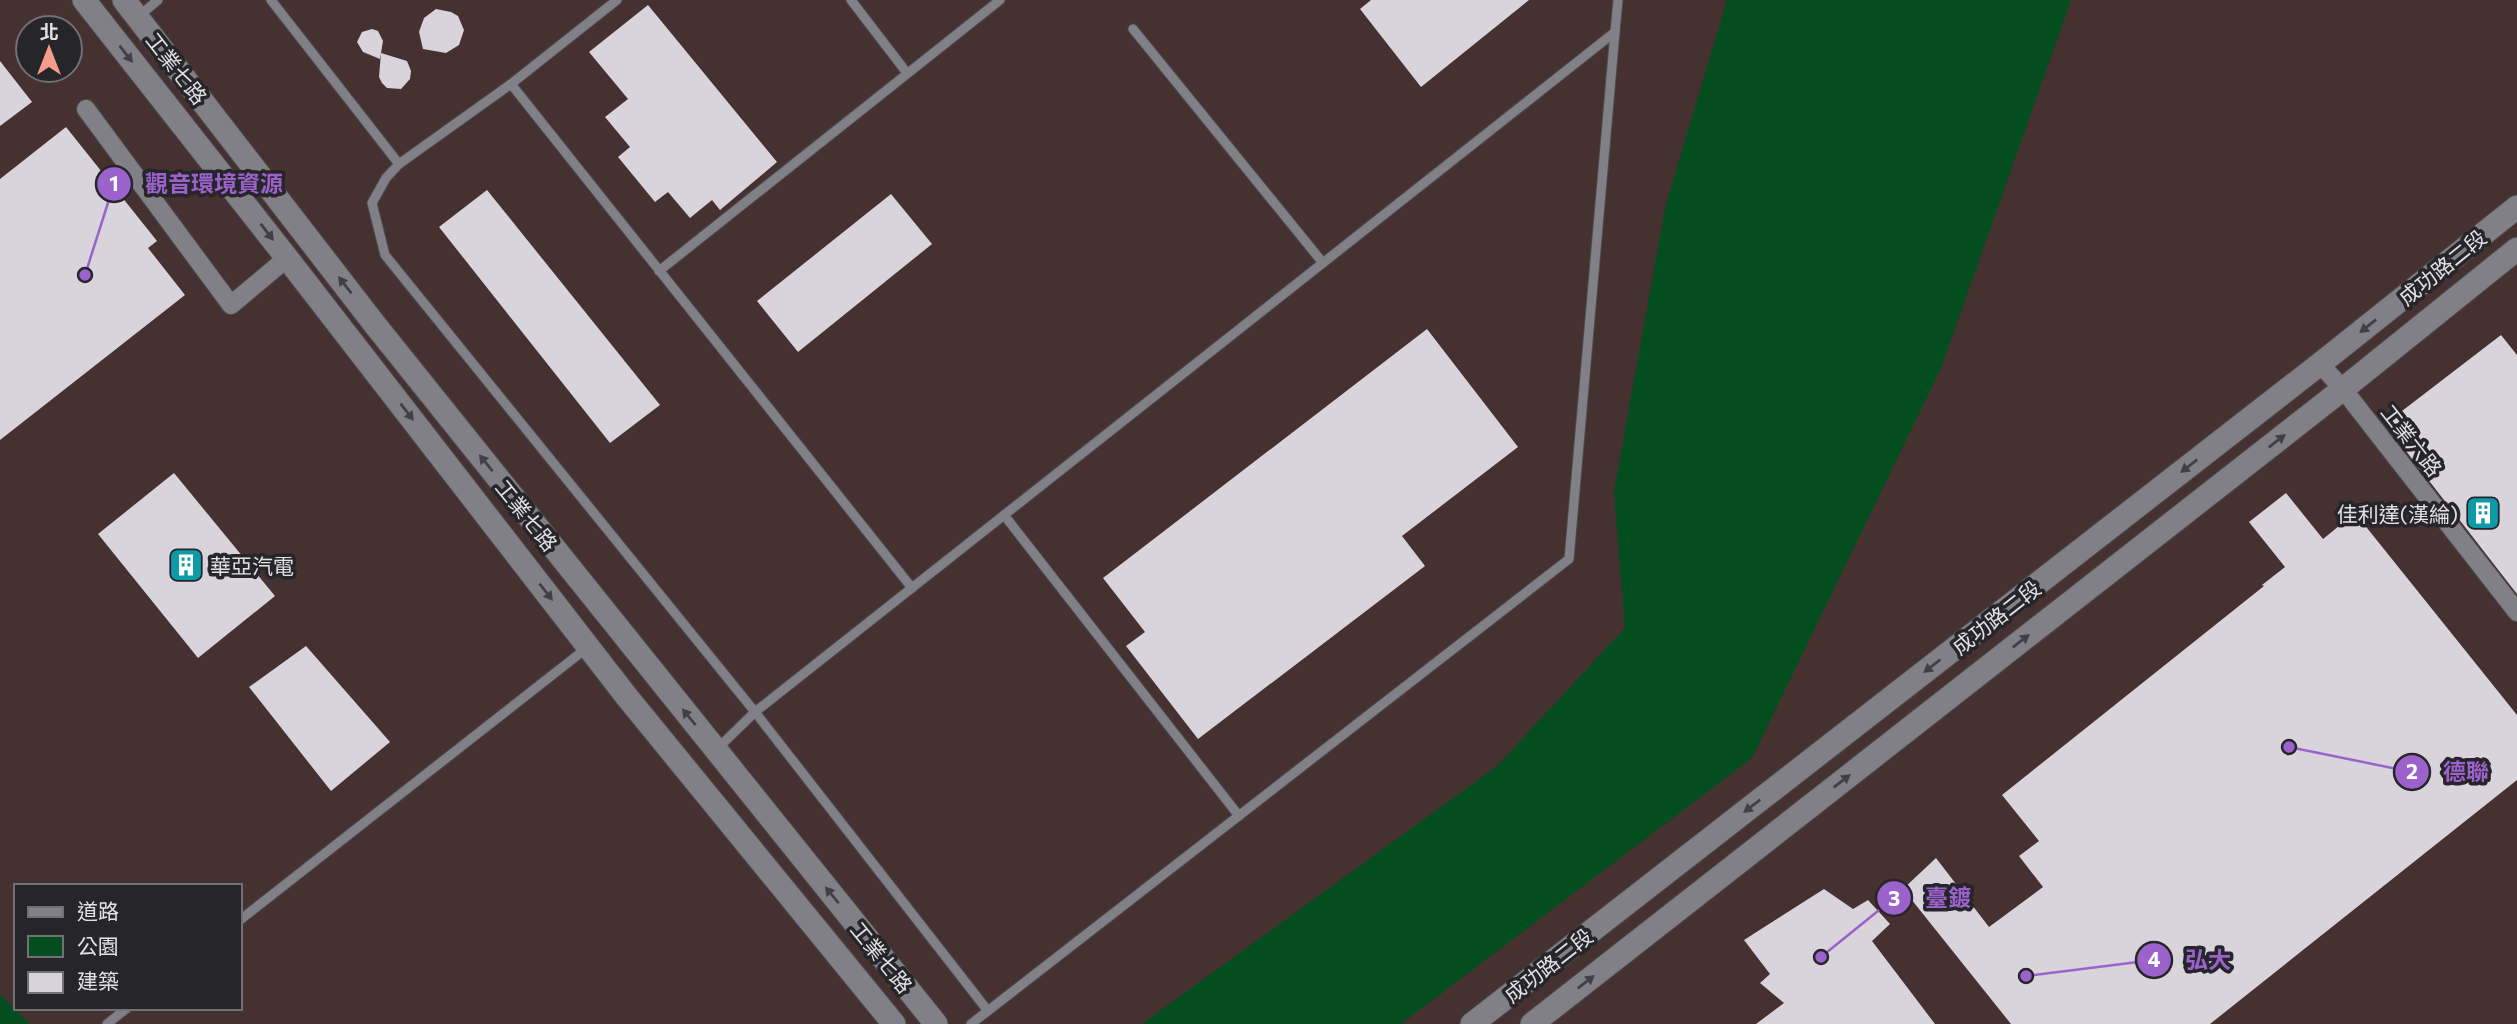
<svg xmlns="http://www.w3.org/2000/svg" width="2517" height="1024" font-family="Commissioner,'Noto Sans TC',sans-serif">
<style>
.industrial{fill:#453130;fill-rule:evenodd}
.green{fill:#034d1f}
.building{fill:#d9d4db}
.lines{fill:none;stroke-linecap:round;stroke-linejoin:round}
.service-casing{stroke:#4d4c50;stroke-width:11}
.minor-casing{stroke:#4d4c50;stroke-width:20}
.tertiary-casing{stroke:#4d4c50;stroke-width:25}
.service{stroke:#818087;stroke-width:9}
.minor{stroke:#818087;stroke-width:18}
.tertiary{stroke:#818087;stroke-width:23}
.oneway{fill:#414046}
.labels{text-anchor:middle;dominant-baseline:central;stroke-width:7;stroke-linejoin:round;paint-order:stroke}
.street-label{font-size:21px;fill:#e2e1e5;stroke:#26252a}
.poi-label{font-size:21px;fill:#e2e1e5;stroke:#26252a;text-anchor:end}
.leader{fill:none;stroke:#9a62ca;stroke-width:2.5}
.callout-dot{fill:#9a62ca;stroke:#26252a;stroke-width:2.5}
.mark-label{font-size:21px;text-anchor:middle;font-weight:bold;fill:#fff}
.callout-label{font-size:23px;text-anchor:middle;font-weight:bold;fill:#9a62ca;stroke:#26252a;stroke-width:7;stroke-linejoin:round;paint-order:stroke}
</style>
<rect width="100%" height="100%" fill="#302e34"/>
<path class="industrial" d="M0 0H2517V1024H0ZM28 28H70V70H28ZM16 886H240V1008H16Z"/>
<g class="green">
<path d="M1727 0H2071L1941 368 1752 758 1401 1024H1142L1496 767 1625 628 1614 492 1665 208Z"/>
<path d="M0 994 30 1024H0Z"/>
</g>
<g class="building">
<path d="M1371 0H1529L1421 87 1360 9Z"/>
<path d="M648 5 777 162 720 210 712 200 690 218 668 192 655 202 618 157 630 147 605 117 628 99 589 52Z"/>
<path d="M436 9 451 12 458 16 464 30 459 45 446 53 423 49 419 32 424 18Z"/>
<path d="M372 29 378 31 383 41 380 59 363 52 357 42 362 32Z"/>
<path d="M381 53 407 61 411 71 410 79 401 89 387 88 382 83 379 77Z"/>
<path d="M0 61 32 102 0 126Z"/>
<path d="M66 127 157 241 148 248 185 295 0 440V179Z"/>
<path d="M487 190 660 405 610 443 439 227Z"/>
<path d="M891 194 932 244 798 352 757 301Z"/>
<path d="M1427 329 1518 447 1402 536 1425 566 1198 739 1126 646 1145 632 1103 578Z"/>
<path d="M2501 335 2517 355V594L2385 424Z"/>
<path d="M174 473 275 596 198 658 98 534Z"/>
<path d="M2286 493 2323 539 2355 513 2517 715V780L2210 1024H2011L1903 889 1936 858 1989 927 2043 887 2019 856 2039 841 2002 795 2264 586 2262 585 2285 567 2249 522Z"/>
<path d="M306 646 390 742 331 791 249 687Z"/>
<path d="M1824 889 1853 909 1868 900 1890 924 1872 941 1935 1024H1756L1784 1003 1760 983 1770 974 1744 940Z"/>
</g>
<g class="lines">
<g class="service-casing">
<g id="service">
<path d="M271 0 399 164 386 178 372 203 385 255 755 712 988 1011"/>
<path d="M851 0 907 73"/>
<path d="M139 16 158 0"/>
<path d="M1133 29 1323 263"/>
<path d="M511 84 912 588"/>
<path d="M399 164 511 84 617 0"/>
<path d="M659 271 1000 0"/>
<path d="M1004 515 1239 816"/>
<path d="M717 749 755 712 1615 32 1618 0"/>
<path d="M240 920 588 647"/>
<path d="M107 1024 127 1008"/>
<path d="M971 1024 1569 559 1615 32"/>
</g>
</g>
<g class="minor-casing">
<g id="minor">
<path d="M86 109 231 305 287 258"/>
<path d="M2320 364 2343 389 2517 612"/>
</g>
</g>
<g class="tertiary-casing">
<g id="tertiary">
<path d="M84 0 287 258 627 697 894 1024"/>
<path d="M124 0 376 326 936 1024"/>
<path d="M1472 1024 2320 364 2517 207"/>
<path d="M1532 1024 2343 389 2517 249"/>
</g>
</g>
<use href="#service" class="service"/>
<use href="#minor" class="minor"/>
<use href="#tertiary" class="tertiary"/>
</g>
<defs><path id="oneway-solid" d="M-6-.8H1V-3.2L6.5 0L1 3.2V.8H-6Z" transform="scale(1.75)"/></defs>
<g class="oneway">
<use href="#oneway-solid" transform="translate(126 54) rotate(52)"/>
<use href="#oneway-solid" transform="translate(267 232) rotate(52)"/>
<use href="#oneway-solid" transform="translate(345 285) rotate(-128)"/>
<use href="#oneway-solid" transform="translate(2368 326) rotate(141)"/>
<use href="#oneway-solid" transform="translate(407 412) rotate(52)"/>
<use href="#oneway-solid" transform="translate(2277 441) rotate(-38)"/>
<use href="#oneway-solid" transform="translate(486 463) rotate(-129)"/>
<use href="#oneway-solid" transform="translate(2189 466) rotate(142)"/>
<use href="#oneway-solid" transform="translate(546 592) rotate(52)"/>
<use href="#oneway-solid" transform="translate(2021 641) rotate(-38)"/>
<use href="#oneway-solid" transform="translate(1932 666) rotate(142)"/>
<use href="#oneway-solid" transform="translate(689 717) rotate(-129)"/>
<use href="#oneway-solid" transform="translate(1842 781) rotate(-38)"/>
<use href="#oneway-solid" transform="translate(1752 806) rotate(142)"/>
<use href="#oneway-solid" transform="translate(832 895) rotate(-129)"/>
<use href="#oneway-solid" transform="translate(1586 982) rotate(-38)"/>
</g>
<defs>
<g id="building-square" transform="scale(1.75)"><rect x="-9" y="-9" width="18" height="18" rx="4" fill="#0f9aa8" stroke="#26252a"/><path d="M-4-6H4V6H1V3H-1V6H-4ZM-2.5-4.3h1.7v1.8h-1.7ZM.8-4.3h1.7v1.8H.8ZM-2.5-1h1.7V.8h-1.7ZM.8-1h1.7V.8H.8Z" fill="#fff"/></g>
</defs>
<g fill-rule="evenodd">
<use href="#building-square" x="2483" y="513"/>
<use href="#building-square" x="186" y="565"/>
</g>
<g class="labels">
<g class="street-label">
<text transform="translate(177 68) rotate(52)">工業七路</text>
<text transform="translate(2442 267) rotate(-39)">成功路二段</text>
<text transform="translate(2412 440) rotate(52)">工業六路</text>
<text transform="translate(527 515) rotate(51)">工業七路</text>
<text transform="translate(1996 617) rotate(-38)">成功路二段</text>
<text transform="translate(882 957) rotate(51)">工業七路</text>
<text transform="translate(1548 965) rotate(-38)">成功路二段</text>
</g>
<g class="poi-label">
<text x="2458" y="513">佳利達(漢綸)</text>
<text x="210" y="565" text-anchor="start">華亞汽電</text>
</g>
</g>
<path class="leader" d="M85 275L114 184M2289 747L2412 772M1821 957L1894 898M2026 976L2154 960"/>
<g class="callout-dot">
<circle cx="85" cy="275" r="7"/>
<circle cx="2289" cy="747" r="7"/>
<circle cx="1821" cy="957" r="7"/>
<circle cx="2026" cy="976" r="7"/>
<circle cx="114" cy="184" r="18"/>
<circle cx="2412" cy="772" r="18"/>
<circle cx="1894" cy="898" r="18"/>
<circle cx="2154" cy="960" r="18"/>
</g>
<g class="mark-label">
<text x="114" y="191">1</text>
<text x="2412" y="779">2</text>
<text x="1894" y="906">3</text>
<text x="2154" y="967">4</text>
</g>
<g class="callout-label">
<text x="214" y="192">觀音環境資源</text>
<text x="2466" y="780">德聯</text>
<text x="1948" y="906">臺鍍</text>
<text x="2208" y="968">弘大</text>
</g>
<rect x="14" y="884" width="228" height="126" fill="#26252a" stroke="#717075" stroke-width="2"/>
<rect x="28" y="907" width="35" height="10" fill="#818087" stroke="#717075" stroke-width="2"/>
<text x="77" y="919" font-size="21" fill="#e2e1e5">道路</text>
<rect x="28" y="936" width="35" height="21" fill="#034d1f" stroke="#717075" stroke-width="2"/>
<text x="77" y="954" font-size="21" fill="#e2e1e5">公園</text>
<rect x="28" y="972" width="35" height="21" fill="#d9d4db" stroke="#717075" stroke-width="2"/>
<text x="77" y="989" font-size="21" fill="#e2e1e5">建築</text>
<g transform="translate(49 49)"><circle r="33" fill="#26252a" stroke="#717075" stroke-width="2"/>
<path d="M0-5L12 26L0 18L-12 26Z" fill="#f49d8d"/>
<text y="-10" font-size="19" font-weight="bold" text-anchor="middle" fill="#e2e1e5">北</text>
</g>
</svg>
